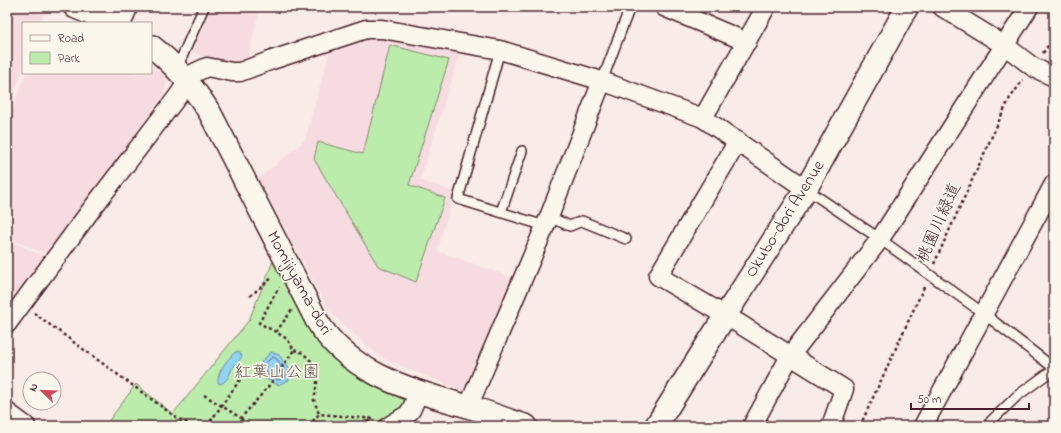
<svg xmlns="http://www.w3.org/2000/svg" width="1061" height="433" font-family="'Indie Flower','Klee One',sans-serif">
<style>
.built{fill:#f6dce1}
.green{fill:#bcecac;stroke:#83866c}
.water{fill:#91d3f3;stroke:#758ba3}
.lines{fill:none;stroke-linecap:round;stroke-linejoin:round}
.shore{stroke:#66677b;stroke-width:1}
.lane-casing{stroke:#4a1f2b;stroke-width:12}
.street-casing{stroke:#4a1f2b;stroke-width:21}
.secondary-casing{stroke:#4a1f2b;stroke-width:25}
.path{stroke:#4a1f2b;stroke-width:2.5;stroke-dasharray:3 3;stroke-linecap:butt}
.lane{stroke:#fbf7ec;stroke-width:9}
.street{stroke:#fbf7ec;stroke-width:18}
.secondary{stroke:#fbf7ec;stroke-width:22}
.labels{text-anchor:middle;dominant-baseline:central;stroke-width:3.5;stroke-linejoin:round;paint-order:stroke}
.street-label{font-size:17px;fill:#4a1f2b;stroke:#fbf7ec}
.park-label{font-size:17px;fill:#66524b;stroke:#fbf7ec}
</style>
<rect width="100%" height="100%" fill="#f9ebe7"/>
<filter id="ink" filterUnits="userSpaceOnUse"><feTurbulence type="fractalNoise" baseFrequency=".025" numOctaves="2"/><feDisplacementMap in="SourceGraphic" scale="8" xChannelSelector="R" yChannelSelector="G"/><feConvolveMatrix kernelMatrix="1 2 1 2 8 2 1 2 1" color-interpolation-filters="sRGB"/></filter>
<g filter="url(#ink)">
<g class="built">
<path d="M7 7H20L44 14 40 23H23V70L7 114Z"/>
<path d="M211 7H260L247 62 227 66 192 52Z"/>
<path d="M382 34 460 53 420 180 455 192 437 251 516 279 470 394 381 358 330 312 258 179 305 140 330 50Z"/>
<path d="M151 66 163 75 167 82 165 90 162 97 48 255 7 238V123L26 73H151Z"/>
<path d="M7 240 46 257 7 313Z"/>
</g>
<g class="green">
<path d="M390 45 449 60 409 185 445 198 416 282 378 266 314 159 318 142 363 154Z"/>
<path d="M274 259 296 299 408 395 409 410 383 426H105L136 384 173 414 249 320Z"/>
</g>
<g class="water">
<path d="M235 352H239L242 356C240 361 237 362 234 366 228 374 231 378 221 384L218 383C217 371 227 360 235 352Z"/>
<path d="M271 352 279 355 291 371 289 380 278 385 264 378 261 362Z"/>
</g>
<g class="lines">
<path class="shore" d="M273 357 277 359 286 372 285 377 279 380 267 375 265 364Z"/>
<g class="lane-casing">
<g id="lane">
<path d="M500 50 458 199 545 226"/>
<path d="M175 67 181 59 204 7"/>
<path d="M602 81 630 7"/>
<path d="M806 189 880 239 983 313 1054 368"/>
<path d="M501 212 522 151"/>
<path d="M549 217 570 226 582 221 626 239"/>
<path d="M987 426 991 421 1017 396 1054 369"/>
</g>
</g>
<g class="street-casing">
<g id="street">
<path d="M664 7 747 42"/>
<path d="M942 7 1004 45 1033 67 1054 77"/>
<path d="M122 23 128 7"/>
<path d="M703 118 766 7"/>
<path d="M738 141 658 276 738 323 844 389 831 426"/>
<path d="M7 324 91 210 178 96 194 73 207 67 232 72H240L272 60 366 29H382L500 50 602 81 703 118 806 189"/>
<path d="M473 408 472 398 549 217 602 81"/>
<path d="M7 412 26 426"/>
<path d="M389 426 407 415 411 410 419 392"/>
<path d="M752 426 790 356 880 239 1029 7"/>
<path d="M923 426 1054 184"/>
</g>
</g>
<g class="secondary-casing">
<g id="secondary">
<path d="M75 7 113 23"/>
<path d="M151 46C175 64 194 88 210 113L317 321C350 375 412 390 469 407 488 412 507 420 526 426"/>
<path d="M656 426 725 316 806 189 907 7"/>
</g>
</g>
<g class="path">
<path d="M1043 53 1054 37"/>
<path d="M934 264 1003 112 1010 98 1023 80"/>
<path d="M250 296 273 277"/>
<path d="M34 313 177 418 193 426"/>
<path d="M276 332 259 323 279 287"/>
<path d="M294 350 303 353 311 361 316 373 317 383 314 400 319 414"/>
<path d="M204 395 241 418 268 387 294 350 287 339 276 332 292 310"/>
<path d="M241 418 246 426"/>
<path d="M207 426 242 377"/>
<path d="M309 426 319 414 374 419"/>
<path d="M362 426 373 419"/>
<path d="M860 426 925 285"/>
</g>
<use href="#lane" class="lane"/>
<use href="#street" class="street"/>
<use href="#secondary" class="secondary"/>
</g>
</g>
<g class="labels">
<g class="street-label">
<text transform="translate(785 219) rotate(-58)">Okubo-dori Avenue</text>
<text transform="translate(939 223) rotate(-66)">桃園川緑道</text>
<text transform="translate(299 283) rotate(61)">Momijiyama-dori</text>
</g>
<g class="park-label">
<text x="277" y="372">紅葉山公園</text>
</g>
</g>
<rect width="1061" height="433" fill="none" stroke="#fbf7ec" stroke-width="24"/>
<rect x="12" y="12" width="1037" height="409" fill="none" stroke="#4a1f2b" stroke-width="1.5" filter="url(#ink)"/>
<rect x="22" y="22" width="130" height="52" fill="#fbf7ec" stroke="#b4a19f"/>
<rect x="30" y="35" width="20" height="6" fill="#fbf7ec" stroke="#b4a19f"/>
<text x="58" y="42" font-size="12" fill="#4a1f2b">Road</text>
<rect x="30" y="52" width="20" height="12" fill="#bcecac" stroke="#b4a19f"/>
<text x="58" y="62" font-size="12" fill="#4a1f2b">Park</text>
<g transform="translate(42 391) rotate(293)"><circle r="19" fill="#fbf7ec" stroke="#b4a19f"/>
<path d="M0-3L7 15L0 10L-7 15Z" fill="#d1495b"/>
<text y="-6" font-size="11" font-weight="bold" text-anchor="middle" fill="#4a1f2b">N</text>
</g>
<path d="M911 403v6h118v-6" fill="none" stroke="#4a1f2b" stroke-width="2"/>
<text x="917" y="403" font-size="12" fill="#4a1f2b" stroke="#fbf7ec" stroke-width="3" paint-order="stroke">50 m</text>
</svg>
